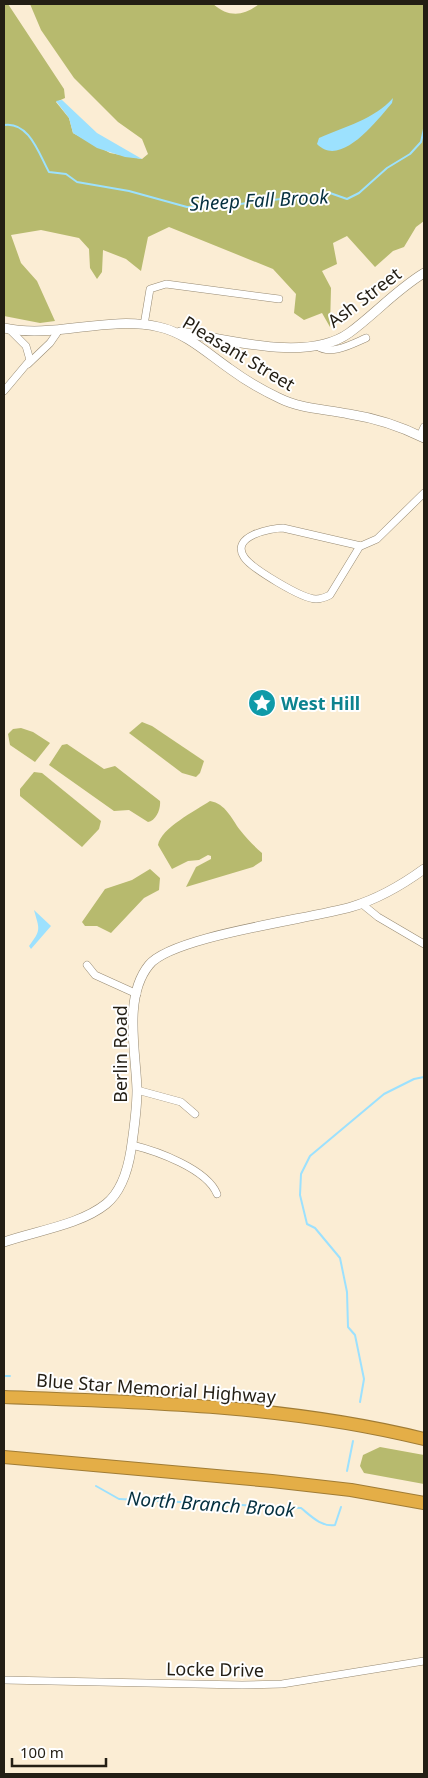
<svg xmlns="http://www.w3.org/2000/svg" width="428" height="1778" font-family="'Noto Sans',sans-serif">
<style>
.forest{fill:#b7ba6e}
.water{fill:#9ce1fe}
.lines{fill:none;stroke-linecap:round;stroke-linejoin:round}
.stream{stroke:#9ce1fe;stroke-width:2}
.minor-casing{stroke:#978a73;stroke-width:8}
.tertiary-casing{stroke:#978a73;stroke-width:10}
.motorway-casing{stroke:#a07c35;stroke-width:14}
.minor{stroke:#fff;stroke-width:7}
.tertiary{stroke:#fff;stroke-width:9}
.motorway{stroke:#e4ae47;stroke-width:12}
.labels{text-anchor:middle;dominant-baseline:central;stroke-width:4;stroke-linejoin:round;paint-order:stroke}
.street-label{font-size:18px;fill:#231e14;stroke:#fff}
.culture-label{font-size:18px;font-weight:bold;fill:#0d838f;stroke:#fff;text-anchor:start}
.water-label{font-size:19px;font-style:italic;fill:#05303f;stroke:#fff}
</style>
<rect width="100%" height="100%" fill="#fbedd4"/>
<g class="forest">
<path d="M4 4H8L64 89 65 98 56 102 69 118 73 133 110 153 142 159 148 154 142 139 118 122 74 78 41 30 30 4H213C229 18 244 16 259 4H424V221L416 227 404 247 393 251 375 267 347 236 333 243 337 264 322 271 331 288 330 327 322 313 304 320 294 313 296 294 273 269 169 227 148 237 141 271 126 259 103 250 102 272 97 279 90 268 89 249 79 238 41 230 11 235 21 263 37 281 55 321 40 323 4 316Z"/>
<path d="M142 722 152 726 204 761 200 773 196 777 182 773 129 733Z"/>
<path d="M21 728 33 732 50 743 35 762 10 745 8 734 13 729Z"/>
<path d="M67 744 104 769 115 766 160 801C161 809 156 821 148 822L129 810 114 811 49 765 62 745Z"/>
<path d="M34 772 42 773 101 821 99 829 82 847 20 796V789Z"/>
<path d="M210 801C226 804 231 818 240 830 247 839 254 846 262 853V861L253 867 186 887 196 867 211 859V856L208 855 199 860 188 861 172 869 158 845C161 828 195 811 210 801Z"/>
<path d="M150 869 160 878 159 890 144 898 111 933 97 926H85L82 922 105 889 132 880Z"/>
<path d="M380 1447 424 1455V1484L364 1473 360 1466 363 1455Z"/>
</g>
<g class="water">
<path d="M393 98 392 103C378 119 341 169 317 144L319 138C344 127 375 119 393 98Z"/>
<path d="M62 100 97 133 142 159 125 157 97 148 73 133 69 118 56 101Z"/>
<path d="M34 910 51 926 31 949 29 946C42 929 39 929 34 910Z"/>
</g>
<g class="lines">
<g class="stream">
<path d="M4 125C29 121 39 154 49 172L66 174 77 182 129 191 187 207 232 205 330 193 347 199 359 193 387 168 410 154 421 142 424 129"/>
<path d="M4 1376H10"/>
<path d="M360 1402 364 1379 355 1335 348 1327 347 1292 340 1258 315 1228 307 1224 300 1195 301 1174 310 1156 384 1094 414 1079 424 1077"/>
<path d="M347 1471 353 1441"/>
<path d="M96 1486 119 1499 301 1508C311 1516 321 1527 335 1525L341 1507"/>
</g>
<g class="minor-casing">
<g id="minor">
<path d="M144 325 150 289 166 284 279 299"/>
<path d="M317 346C331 356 352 344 366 338"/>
<path d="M28 364 50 343 59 330"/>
<path d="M4 391 30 360 26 346 10 330"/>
<path d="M420 436 424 427"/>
<path d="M360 546 330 595C326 597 321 599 316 599 302 599 251 568 244 557 230 536 271 528 283 528L361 546 377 539 424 493"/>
<path d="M362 904 378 917 424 944"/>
<path d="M87 965 95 975 137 994"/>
<path d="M137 1090 181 1102 195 1114"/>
<path d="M132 1145C157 1151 207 1169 217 1194"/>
<path d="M4 1680 242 1685 282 1684 424 1661"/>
</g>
</g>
<g class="tertiary-casing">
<g id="tertiary">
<path d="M4 328C55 339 107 315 159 327 186 333 207 353 230 369 245 380 262 390 279 398 301 409 325 409 349 414 375 418 400 426 424 438"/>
<path d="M180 332C227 339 307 363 349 333 375 314 396 290 424 273"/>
<path d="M4 1242C35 1231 80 1225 106 1204 122 1191 128 1169 131 1150 134 1130 137 1110 137 1090 136 1052 123 997 149 965 172 936 310 919 351 907 378 899 402 885 424 869"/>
</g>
</g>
<g class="motorway-casing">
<g id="motorway">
<path d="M4 1397C145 1402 286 1405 424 1439"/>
<path d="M4 1457 272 1481 351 1490 424 1503"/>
</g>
</g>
<use href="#minor" class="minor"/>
<use href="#tertiary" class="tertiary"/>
<use href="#motorway" class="motorway"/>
</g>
<defs>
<g id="sight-disc" transform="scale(1.4375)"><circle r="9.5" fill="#0f9aa8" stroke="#fff"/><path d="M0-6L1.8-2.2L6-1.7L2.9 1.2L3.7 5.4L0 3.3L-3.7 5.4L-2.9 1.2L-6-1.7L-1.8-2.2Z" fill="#fff"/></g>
</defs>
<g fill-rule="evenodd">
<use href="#sight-disc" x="262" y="703"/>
</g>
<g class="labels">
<g class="street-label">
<text transform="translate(364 297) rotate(-37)">Ash Street</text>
<text transform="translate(239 353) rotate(31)">Pleasant Street</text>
<text transform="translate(120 1054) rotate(-90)">Berlin Road</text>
<text transform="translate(156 1388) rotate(4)">Blue Star Memorial Highway</text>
<text transform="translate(215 1669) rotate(1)">Locke Drive</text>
</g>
<g class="culture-label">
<text x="281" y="703">West Hill</text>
</g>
<g class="water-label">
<text transform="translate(259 200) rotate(-3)">Sheep Fall Brook</text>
<text transform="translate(211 1504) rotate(4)">North Branch Brook</text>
</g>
</g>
<rect width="428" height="1778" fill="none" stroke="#231e14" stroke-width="10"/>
<path d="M12 1758v8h94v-8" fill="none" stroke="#231e14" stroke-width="2.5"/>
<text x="20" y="1758" font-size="15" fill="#231e14" stroke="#ffffff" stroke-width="4" paint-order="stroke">100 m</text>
</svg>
